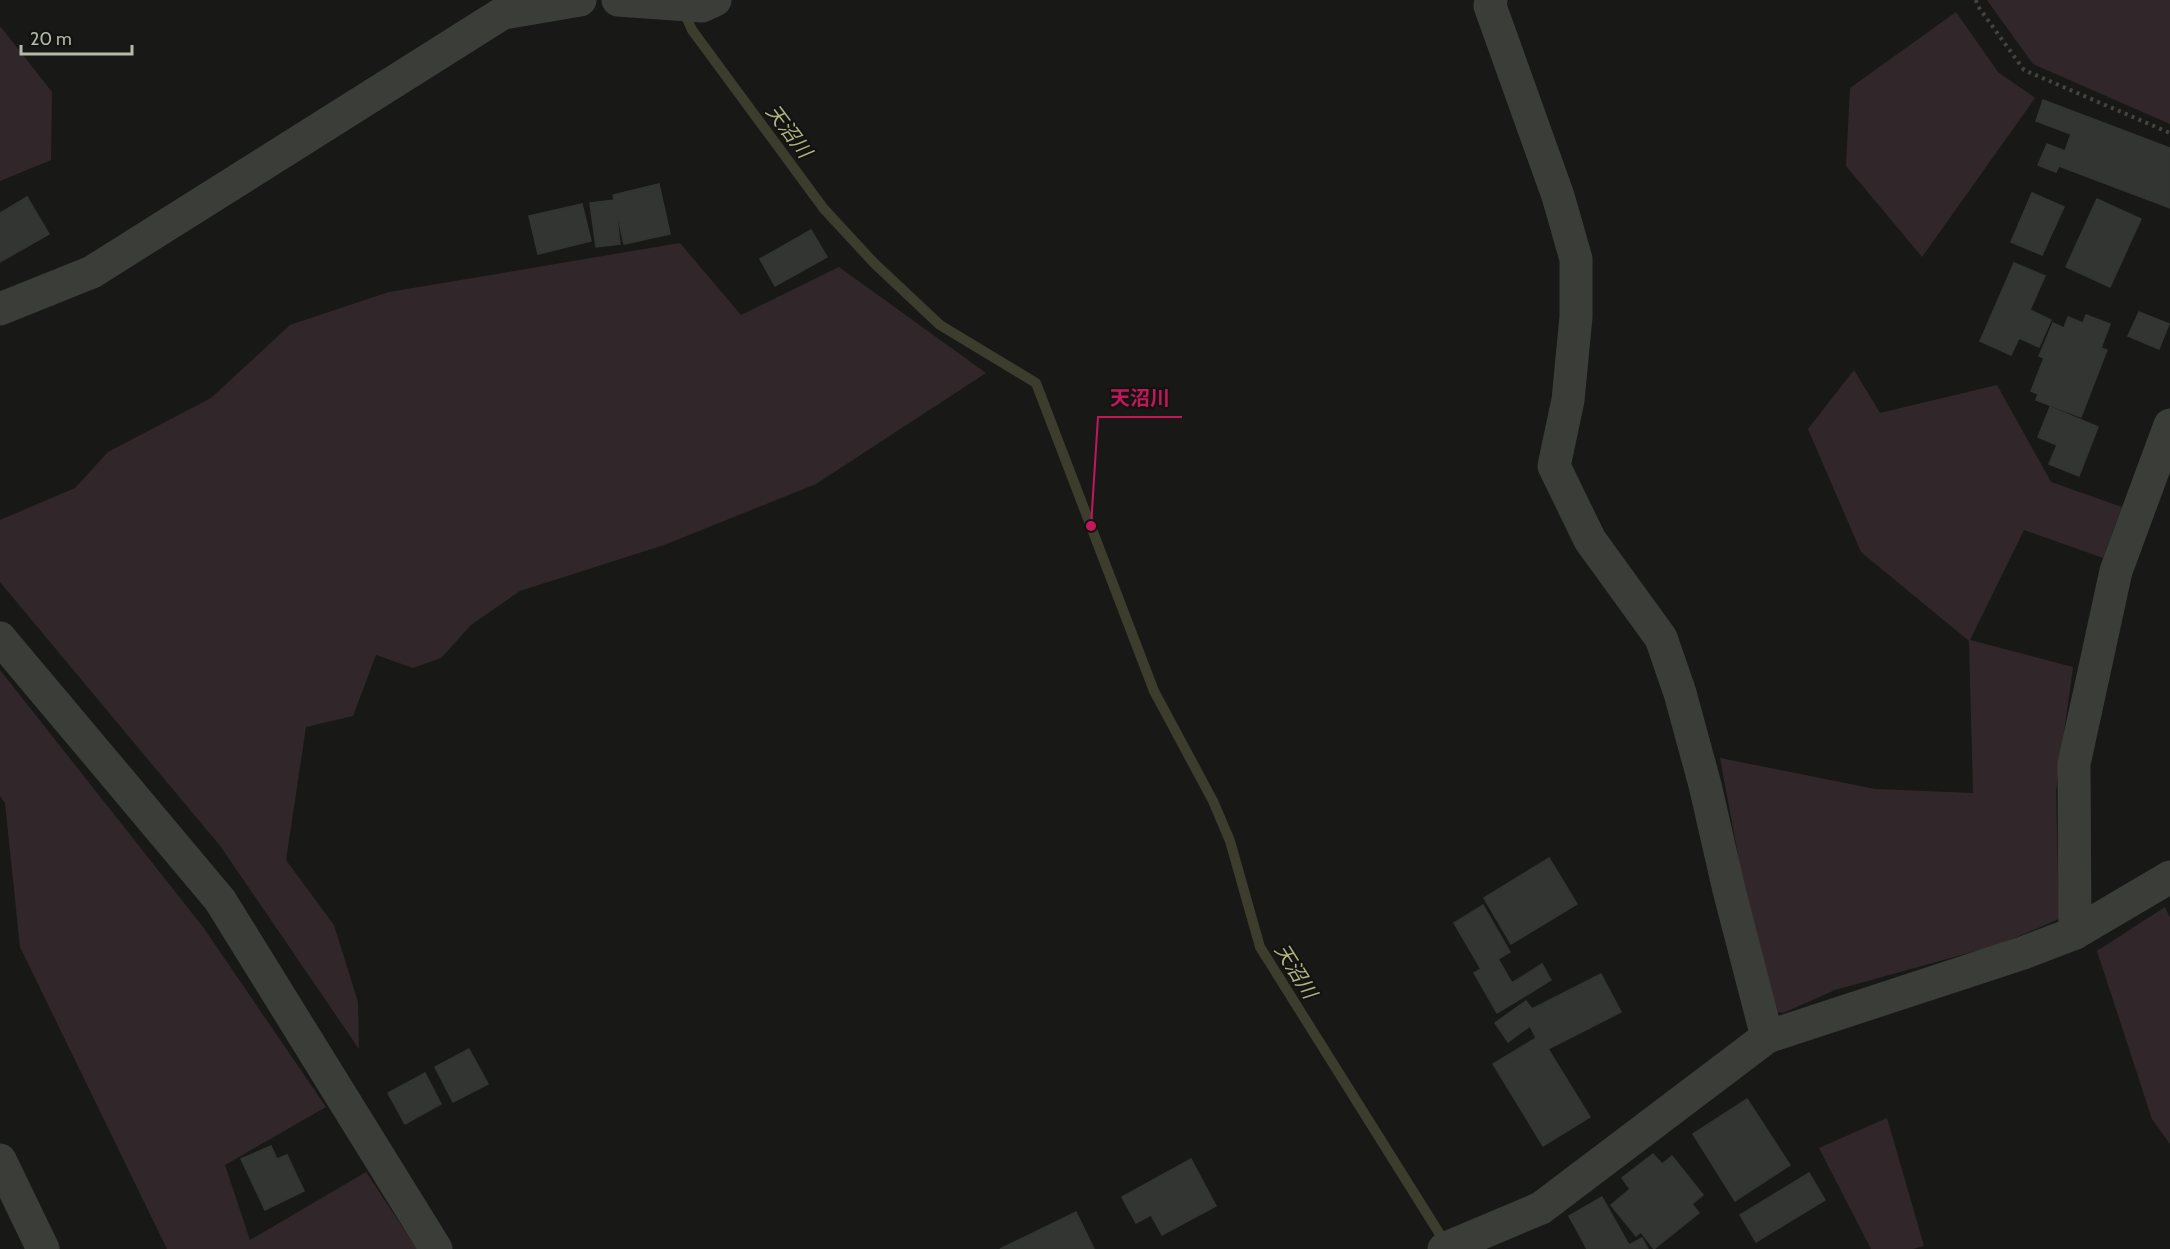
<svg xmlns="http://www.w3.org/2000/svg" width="2170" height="1249" font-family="Cabin,'Noto Sans JP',sans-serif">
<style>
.green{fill:#31272a}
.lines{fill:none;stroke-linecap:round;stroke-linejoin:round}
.stream{stroke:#3d3d2d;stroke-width:10}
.building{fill:#333532;stroke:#333531;stroke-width:1.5}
.path{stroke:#43453e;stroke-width:4;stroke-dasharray:3 4.5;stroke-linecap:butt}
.street{stroke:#3b3e38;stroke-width:33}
.labels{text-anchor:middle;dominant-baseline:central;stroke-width:4.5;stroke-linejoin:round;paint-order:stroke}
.water-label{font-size:20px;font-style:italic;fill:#b1b480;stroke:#131412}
.leader{fill:none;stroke:#c2185b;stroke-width:2}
.callout-dot{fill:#c2185b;stroke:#131412;stroke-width:2}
.callout-label{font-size:20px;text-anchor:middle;font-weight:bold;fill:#c2185b;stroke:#131412;stroke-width:4.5;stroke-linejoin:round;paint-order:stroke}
</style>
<rect width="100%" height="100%" fill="#181917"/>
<g class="green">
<path d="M1987 0H2170V124L2033 64Z"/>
<path d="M1956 12 1998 72 2035 98 1922 257 1846 166 1850 88Z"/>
<path d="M0 26 52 92 51 160 0 181Z"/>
<path d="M680 243 741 315 839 267 986 373 816 484 664 545 520 591 471 625 441 658 413 668 376 655 353 716 306 727 286 860 334 925 358 1002 359 1049 221 847 0 582V520L75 488 108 452 211 398 290 325 389 292Z"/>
<path d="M1854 370 1880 413 1997 385 2051 482 2122 507 2103 558 2024 530 1970 640 2073 667 2056 791 2059 919 2001 944 1835 990 1783 1013 1767 1010 1720 758 1875 789 1973 793 1969 641 1861 552 1808 429Z"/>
<path d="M0 670 203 927 326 1107 225 1165 250 1240 366 1172 417 1249H167L20 947 5 803 0 796Z"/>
<path d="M2165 907 2170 918V1144L2152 1119 2097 951Z"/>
<path d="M1887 1118 1924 1246 1913 1249H1871L1819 1148Z"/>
</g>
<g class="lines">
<path class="stream" d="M682 8 692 30 824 209 874 263 940 325 1036 383 1154 691 1213 801 1230 841 1260 947 1446 1244"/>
</g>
<g class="building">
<path d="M2043 100 2170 148V208L2059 166 2056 172 2038 165 2047 144 2065 151 2071 134 2036 121Z"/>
<path d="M659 184 670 234 624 244 613 195Z"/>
<path d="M2032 193 2064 207 2042 255 2011 242Z"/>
<path d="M27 197 49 234 0 262V213Z"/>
<path d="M2097 199 2141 219 2110 287 2066 267Z"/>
<path d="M615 200 620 244 596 247 590 203Z"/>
<path d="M582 204 591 241 538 254 529 216Z"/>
<path d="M811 230 827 257 775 286 760 259Z"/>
<path d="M2014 263 2045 276 2030 310 2051 320 2039 347 2019 338 2011 355 1980 341Z"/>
<path d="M2139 312 2169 324 2159 349 2128 336Z"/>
<path d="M2086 315 2110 324 2101 348 2107 350 2081 417 2036 400 2038 394 2031 391 2044 358 2039 356 2053 323 2064 328 2068 317 2083 323Z"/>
<path d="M2050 407 2098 427 2079 476 2049 464 2057 445 2038 437Z"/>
<path d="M1549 858 1577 904 1511 944 1484 898Z"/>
<path d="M1483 905 1510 952 1498 959 1512 983 1542 964 1551 980 1497 1013 1474 973 1481 969 1454 923Z"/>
<path d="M1601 974 1621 1012 1548 1049 1590 1117 1543 1146 1493 1064 1536 1038 1530 1026 1508 1042 1495 1023 1526 1001 1532 1009Z"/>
<path d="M469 1049 488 1084 453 1102 435 1067Z"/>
<path d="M425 1073 441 1104 405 1124 388 1093Z"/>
<path d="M1747 1099 1790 1165 1735 1201 1693 1134Z"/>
<path d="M271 1146 277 1159 287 1155 304 1191 265 1210 241 1159Z"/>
<path d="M1653 1154 1662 1164 1672 1156 1703 1195 1692 1204 1699 1213 1654 1249 1641 1232 1636 1236 1611 1205 1630 1189 1622 1178Z"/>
<path d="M1191 1159 1216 1206 1162 1235 1151 1215 1136 1223 1122 1197Z"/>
<path d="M1809 1173 1825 1200 1756 1242 1740 1215Z"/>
<path d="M1602 1197 1629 1245 1642 1238 1648 1249H1587L1569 1216Z"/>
<path d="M1076 1212 1094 1249H1000Z"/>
</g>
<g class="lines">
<path class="path" d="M1976 0 1977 5 2024 70 2170 133"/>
<g class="street">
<path d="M618 0 702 6 715 0"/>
<path d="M1491 0 1490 6 1558 196 1576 259V317L1568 400 1554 466 1590 540 1661 638 1680 693 1705 785 1729 890 1767 1037"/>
<path d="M0 309 92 272 503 13 580 0"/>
<path d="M0 638 220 900 436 1249"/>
<path d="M2075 933 2074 764 2116 571 2170 425"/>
<path d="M0 1160 43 1249"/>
<path d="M1444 1249 1541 1208 1767 1037 2023 953 2075 933 2170 877"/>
</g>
</g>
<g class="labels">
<g class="water-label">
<text transform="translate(789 131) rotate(53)">天沼川</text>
<text transform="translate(1296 971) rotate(58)">天沼川</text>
</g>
</g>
<path class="leader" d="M1091 526L1098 417H1182"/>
<circle class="callout-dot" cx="1091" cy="526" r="6"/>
<g class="callout-label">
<text x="1140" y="405">天沼川</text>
</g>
<path d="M21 45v9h111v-9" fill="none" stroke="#b4b9a9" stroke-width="3"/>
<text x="30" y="45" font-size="18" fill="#b4b9a9" stroke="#131412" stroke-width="4.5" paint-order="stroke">20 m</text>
</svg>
